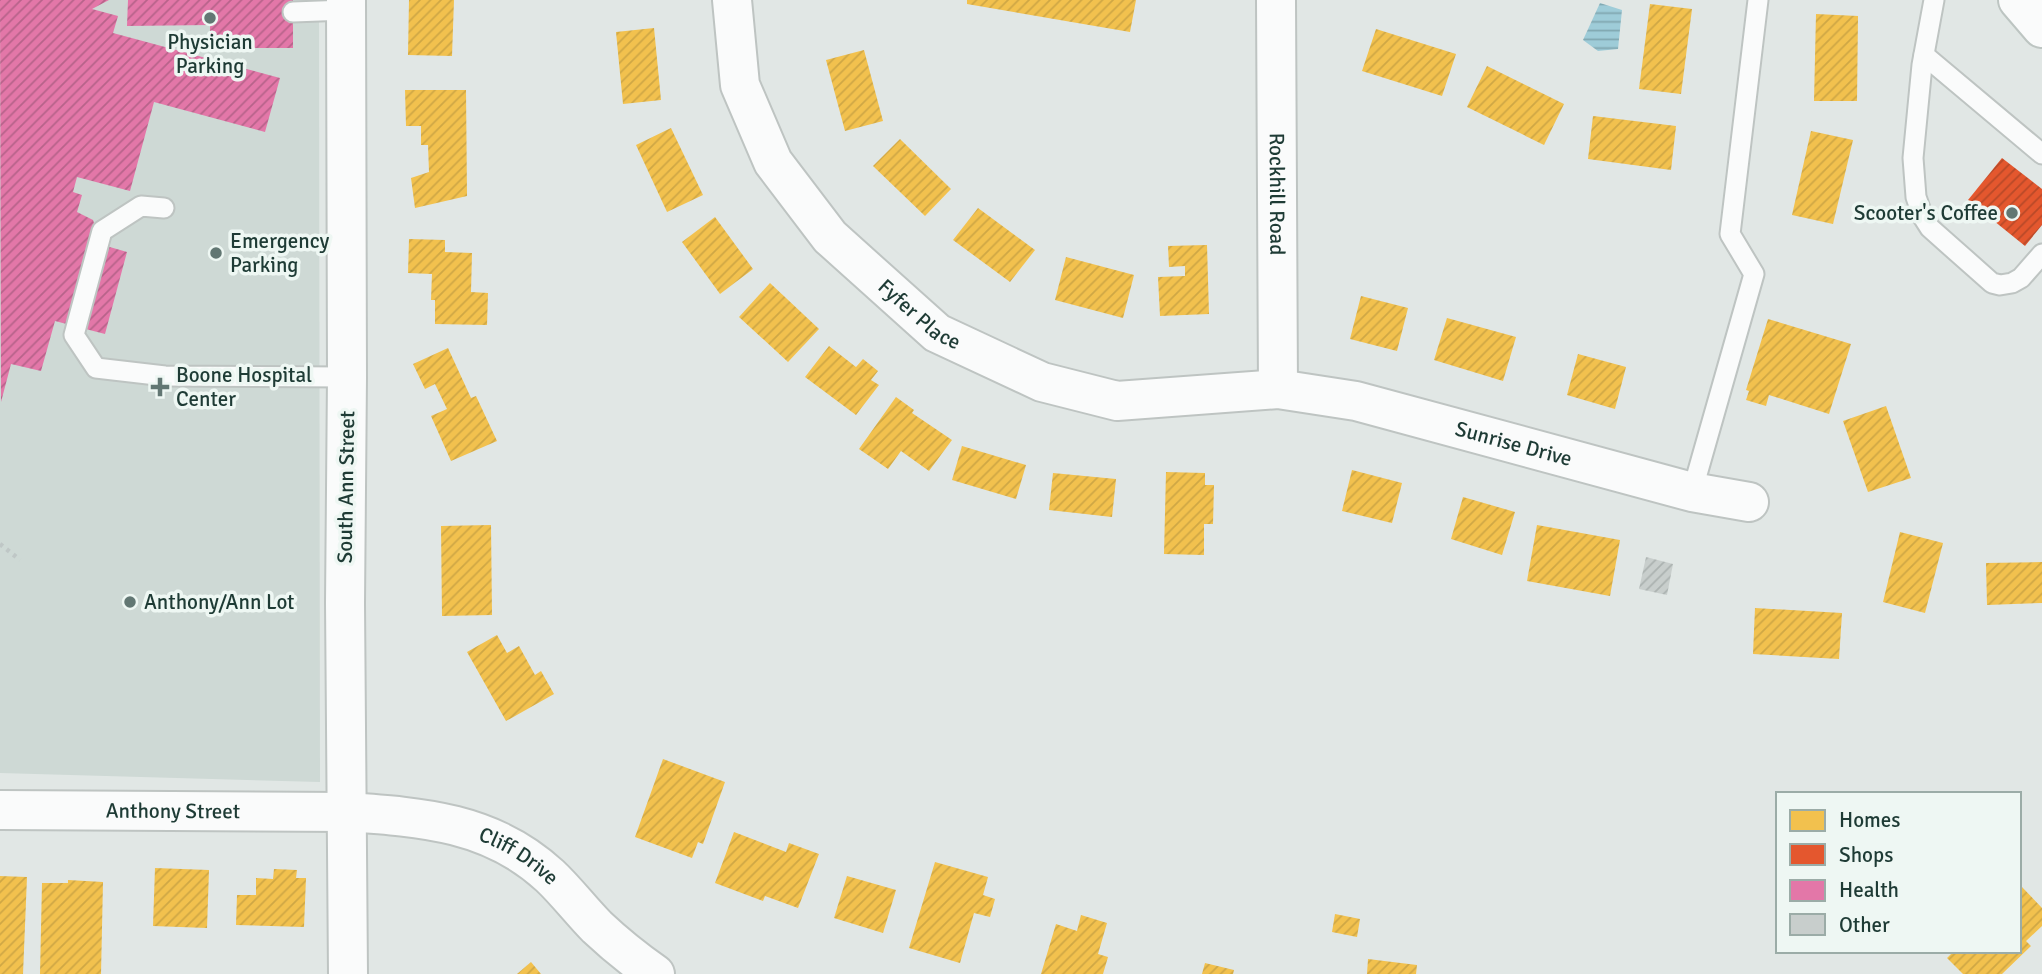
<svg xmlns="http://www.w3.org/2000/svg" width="2042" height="974" font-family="Signika,sans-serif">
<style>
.built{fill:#ced9d5}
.water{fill:url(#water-rules)}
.homes{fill:url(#homes-hatch)}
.shops{fill:url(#shops-hatch)}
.health{fill:url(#health-hatch)}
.building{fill:url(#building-hatch)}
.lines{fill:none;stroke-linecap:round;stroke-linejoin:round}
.lane-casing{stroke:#bec4c2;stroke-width:23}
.street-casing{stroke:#bec4c2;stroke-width:42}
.secondary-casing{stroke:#bdc5c2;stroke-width:42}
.path{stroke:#bfc7c6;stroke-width:4.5;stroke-dasharray:3.5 5;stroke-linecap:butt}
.lane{stroke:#fafbfb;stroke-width:19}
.street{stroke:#fafbfb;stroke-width:38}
.secondary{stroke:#fafbfb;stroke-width:38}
.poi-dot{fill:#627773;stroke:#eef7f3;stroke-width:2.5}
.labels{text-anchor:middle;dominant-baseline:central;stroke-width:7;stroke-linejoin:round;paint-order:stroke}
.poi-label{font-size:21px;fill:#1e3b35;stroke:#eef7f3;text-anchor:start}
.street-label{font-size:21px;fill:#1e3b35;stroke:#eef7f3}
</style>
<defs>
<pattern id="water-rules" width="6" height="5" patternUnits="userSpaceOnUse" patternTransform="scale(1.75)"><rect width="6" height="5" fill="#9eccd8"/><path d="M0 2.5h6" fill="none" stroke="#80a7b0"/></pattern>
<pattern id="homes-hatch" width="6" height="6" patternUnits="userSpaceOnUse" patternTransform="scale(1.75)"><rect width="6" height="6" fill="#f2c14e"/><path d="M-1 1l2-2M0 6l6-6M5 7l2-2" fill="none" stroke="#cfa745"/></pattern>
<pattern id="shops-hatch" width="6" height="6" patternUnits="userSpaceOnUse" patternTransform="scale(1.75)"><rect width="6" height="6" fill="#e4572e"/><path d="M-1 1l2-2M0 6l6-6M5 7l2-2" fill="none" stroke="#b84928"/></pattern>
<pattern id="health-hatch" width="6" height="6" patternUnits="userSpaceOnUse" patternTransform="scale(1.75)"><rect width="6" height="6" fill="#e377a8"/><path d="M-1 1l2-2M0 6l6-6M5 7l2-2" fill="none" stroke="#b7638a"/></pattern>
<pattern id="building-hatch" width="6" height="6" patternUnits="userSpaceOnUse" patternTransform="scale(1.75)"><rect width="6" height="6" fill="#c8cecc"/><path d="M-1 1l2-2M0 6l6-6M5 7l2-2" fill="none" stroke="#abb2b0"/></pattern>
</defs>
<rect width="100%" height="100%" fill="#e1e7e5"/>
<path class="built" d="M0 0H319L320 782 0 773Z"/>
<path class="water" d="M1600 3 1622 10 1618 49 1598 51 1583 40Z"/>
<g class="homes">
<path d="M409 0H454L452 56 408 55Z"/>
<path d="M967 0H1136L1130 32 967 4Z"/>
<path d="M1650 4 1692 9 1681 94 1639 89Z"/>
<path d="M1816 14 1858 16 1857 101H1814Z"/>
<path d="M654 28 661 100 623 104 616 32Z"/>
<path d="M1376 29 1456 54 1442 96 1362 71Z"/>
<path d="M864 50 883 121 845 131 826 60Z"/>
<path d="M1487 66 1564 104 1544 145 1467 107Z"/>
<path d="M405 90H466L467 196 415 208 411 178 429 172 428 145H421V126H406Z"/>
<path d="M1593 116 1676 126 1671 170 1588 159Z"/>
<path d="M671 128 703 195 667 212 636 145Z"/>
<path d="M1811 131 1853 140 1833 224 1792 215Z"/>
<path d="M900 139 951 189 925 216 873 166Z"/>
<path d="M978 208 1035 250 1010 282 953 240Z"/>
<path d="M715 217 753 269 720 294 682 242Z"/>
<path d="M409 239 445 240V252L472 253 471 292 488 293 487 325 435 324V300H431L432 274 408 273Z"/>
<path d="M1207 245 1209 314 1160 316 1158 277 1185 276V266L1169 267 1168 246Z"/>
<path d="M1066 257 1134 275 1123 318 1055 300Z"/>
<path d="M770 283 819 329 788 362 739 317Z"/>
<path d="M1361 296 1408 308 1397 351 1350 339Z"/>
<path d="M1447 318 1516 337 1503 381 1434 360Z"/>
<path d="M1768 319 1851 344 1829 414 1769 395 1766 406 1746 400 1749 391 1746 390Z"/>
<path d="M829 346 856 367 863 359 878 371 871 380 879 385 856 415 805 377Z"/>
<path d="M448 348 471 398 476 396 497 441 451 461 431 416 447 409 435 384 425 389 413 364Z"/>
<path d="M1578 354 1626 367 1615 409 1567 395Z"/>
<path d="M896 397 914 410 912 413 952 440 929 471 901 451 888 469 859 449Z"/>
<path d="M1886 406 1911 478 1868 492 1843 421Z"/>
<path d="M962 446 1026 465 1016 499 952 480Z"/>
<path d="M1352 470 1402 483 1392 523 1342 511Z"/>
<path d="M1166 472 1205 473V485H1214L1213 524H1204V555L1164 554Z"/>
<path d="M1053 473 1116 479 1112 517 1049 510Z"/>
<path d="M1463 497 1515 512 1502 555 1451 539Z"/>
<path d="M491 525 492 615 442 616 441 526Z"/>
<path d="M1537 525 1620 540 1610 596 1527 581Z"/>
<path d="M1900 532 1943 543 1925 613 1883 602Z"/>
<path d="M2042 562V603L1987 605 1986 563Z"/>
<path d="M1755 608 1842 613 1839 659 1753 654Z"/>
<path d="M497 635 507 653 519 646 535 675 541 671 554 694 506 721 467 652Z"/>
<path d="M663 759 725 782 703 844 698 842 692 858 635 837Z"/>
<path d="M734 832 786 852 789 843 819 854 798 908 765 896 763 901 715 883Z"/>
<path d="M935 862 988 877 983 895 995 899 990 917 974 913 960 963 909 948Z"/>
<path d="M155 868 209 870 207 928 153 926Z"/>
<path d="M274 869 297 870 296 878H306L304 927 236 925 237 895H256V878L273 879Z"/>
<path d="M0 876 27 877 23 974H0Z"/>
<path d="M847 876 896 890 883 933 834 918Z"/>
<path d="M68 880 103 882 101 974H40L42 883H68Z"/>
<path d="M2021 886 2042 908V926L2026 941 2031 946 2002 974H1963L1947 958 1954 951H2019V888Z"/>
<path d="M1335 914 1360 919 1357 937 1332 932Z"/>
<path d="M1081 915 1107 923 1098 954 1108 957 1103 974H1041L1056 924 1077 931Z"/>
<path d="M1368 959 1417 965 1416 974H1367Z"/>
<path d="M531 962 541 974H517Z"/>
<path d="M1205 963 1234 970 1233 974H1202Z"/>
</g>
<path class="shops" d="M2002 158 2042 189V225L2025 246 1968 200Z"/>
<g class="health">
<path d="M0 0H109L92 9 118 16 113 33 280 78 265 132 154 102 130 191 77 177 73 192 82 195 77 212 93 220 96 229V243L127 252 105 334 55 321 41 371 11 364 1 402Z"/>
<path d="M128 0H293V48H210V25L127 26Z"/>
</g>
<path class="building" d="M1646 557 1673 564 1667 595 1639 589Z"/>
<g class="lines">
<g class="lane-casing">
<g id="lane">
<path d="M1934 0 1922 65 1913 158 1916 197 1923 217 1930 228 1992 283 2000 285 2012 283 2021 278 2042 254"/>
<path d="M293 12 346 10"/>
<path d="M1924 55 2042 154"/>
<path d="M164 208 141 206 102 231 74 335 96 368 165 376 347 377"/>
<path d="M1692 492 1754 274 1730 234 1758 0"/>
</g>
</g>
<g class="street-casing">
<g id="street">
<path d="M346 0 347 377 345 603 348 974"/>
<path id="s1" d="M732 0 740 85 773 162 830 237 937 333 1042 382 1117 401 1278 389 1356 401 1692 492 1749 502"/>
<path id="s2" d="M1276 0 1278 389"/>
<path id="s3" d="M0 810 347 812C422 817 492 822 550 876 567 892 581 911 597 927 615 944 635 960 655 974"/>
</g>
</g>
<g class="secondary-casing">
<path id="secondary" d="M2018 0 2042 28"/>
</g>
<path class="path" d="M0 544 20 560"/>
<use href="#lane" class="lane"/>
<use href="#street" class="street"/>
<use href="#secondary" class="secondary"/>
</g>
<g class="poi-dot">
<circle cx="210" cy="18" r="7"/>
<circle cx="2012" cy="213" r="7"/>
<circle cx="216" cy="253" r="7"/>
<path d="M156.5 376.5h7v7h7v7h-7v7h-7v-7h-7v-7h7z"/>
<circle cx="130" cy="602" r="7"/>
</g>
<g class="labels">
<g class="poi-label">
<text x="210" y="42" text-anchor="middle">Physician<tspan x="210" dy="24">Parking</tspan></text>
<text x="1998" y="213" text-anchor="end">Scooter's Coffee</text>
<text x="230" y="241">Emergency<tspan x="230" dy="24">Parking</tspan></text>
<text x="176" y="375">Boone Hospital<tspan x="176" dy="24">Center</tspan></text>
<text x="144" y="602">Anthony/Ann Lot</text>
</g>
<g class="street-label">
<text stroke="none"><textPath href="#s2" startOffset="194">Rockhill Road</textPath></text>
<text stroke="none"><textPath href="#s1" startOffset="382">Fyfer Place</textPath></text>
<text stroke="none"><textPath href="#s1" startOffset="1004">Sunrise Drive</textPath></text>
<text transform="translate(346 487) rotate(-89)">South Ann Street</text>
<text stroke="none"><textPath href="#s3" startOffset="173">Anthony Street</textPath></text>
<text stroke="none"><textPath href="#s3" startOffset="527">Cliff Drive</textPath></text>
</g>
</g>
<rect x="1776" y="792" width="245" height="161" fill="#eef7f3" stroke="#9baca7" stroke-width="2"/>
<rect x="1790" y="810" width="35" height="21" fill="#f2c14e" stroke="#9baca7" stroke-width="2"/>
<text x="1839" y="827" font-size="21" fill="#1e3b35">Homes</text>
<rect x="1790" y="844" width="35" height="21" fill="#e4572e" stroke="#9baca7" stroke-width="2"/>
<text x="1839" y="862" font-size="21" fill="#1e3b35">Shops</text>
<rect x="1790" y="880" width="35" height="21" fill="#e377a8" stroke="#9baca7" stroke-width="2"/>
<text x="1839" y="897" font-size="21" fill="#1e3b35">Health</text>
<rect x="1790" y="914" width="35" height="21" fill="#c8cecc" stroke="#9baca7" stroke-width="2"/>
<text x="1839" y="932" font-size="21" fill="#1e3b35">Other</text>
</svg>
